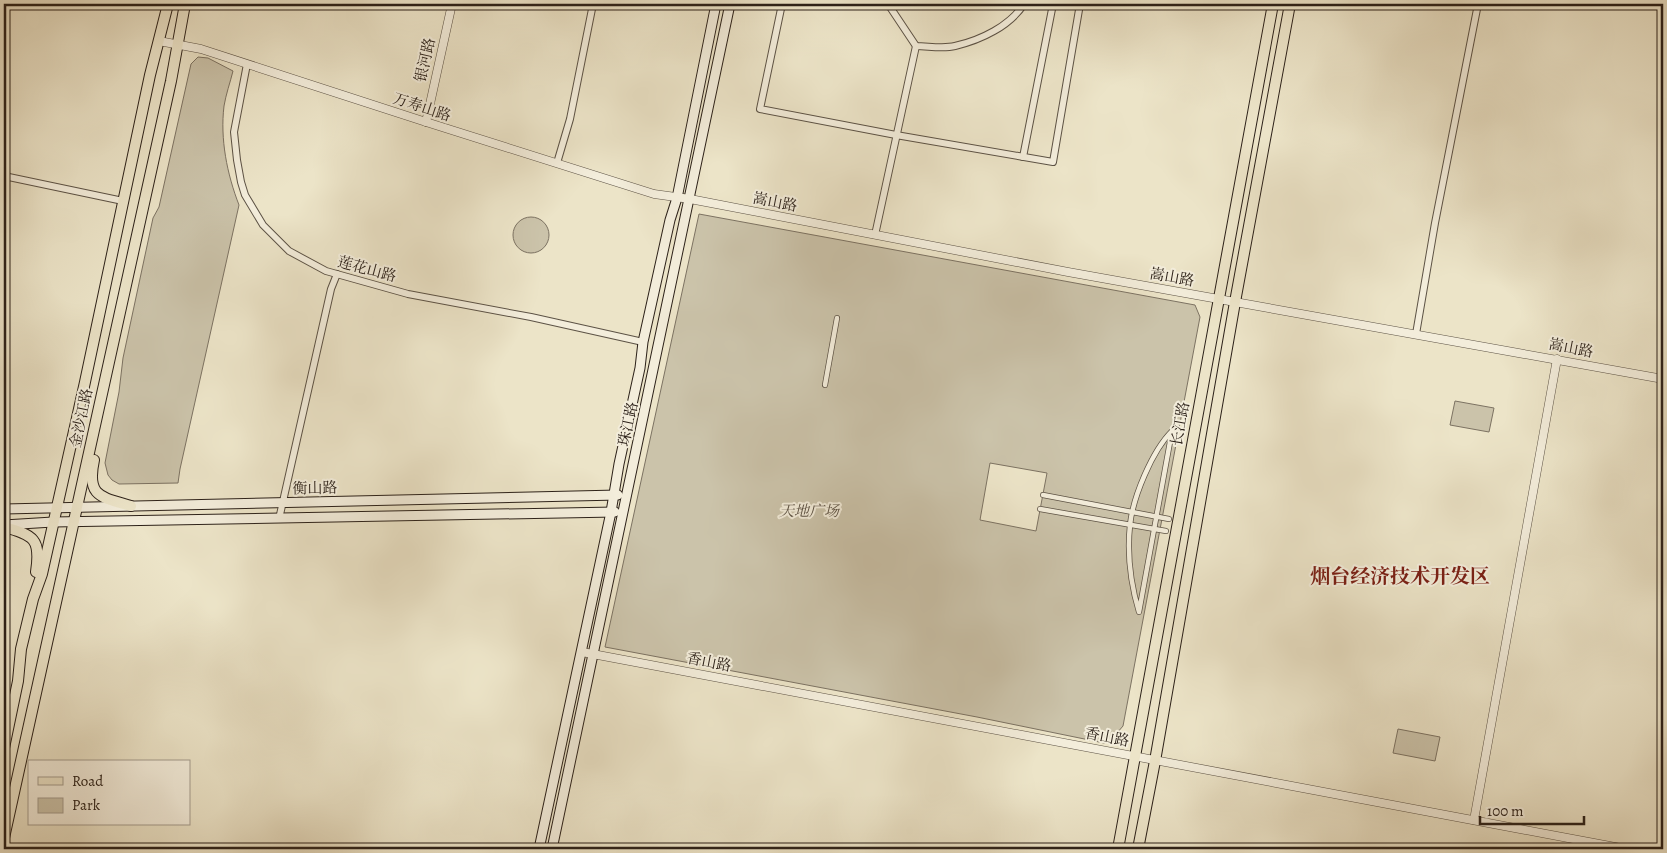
<svg xmlns="http://www.w3.org/2000/svg" width="1667" height="853" font-family="Alegreya,'Noto Serif SC',serif">
<style>
.green{fill:#cbc3aa;stroke:#7c7262;fill-rule:evenodd}
.lines{fill:none;stroke-linecap:round;stroke-linejoin:round}
.pedestrian-casing{stroke:#5c5245;stroke-width:6}
.minor-casing{stroke:#5c5245;stroke-width:8}
.tertiary-casing{stroke:#5c5245;stroke-width:9}
.secondary-casing{stroke:#2c2119;stroke-width:11}
.primary-casing{stroke:#2c2119;stroke-width:12}
.pedestrian{stroke:#f3eddb;stroke-width:4.5}
.minor{stroke:#f3eddb;stroke-width:6}
.tertiary{stroke:#f3eddb;stroke-width:8}
.secondary{stroke:#f3eddb;stroke-width:9}
.primary{stroke:#ece4c8;stroke-width:10}
.labels{text-anchor:middle;dominant-baseline:central;stroke-width:4;stroke-linejoin:round;paint-order:stroke}
.street-label{font-size:15px;fill:#2c2119;stroke:#f3eddb}
.park-label{font-size:15px;font-style:italic;fill:#5c5244;stroke:#f3eddb}
.district-label{font-size:20px;font-weight:bold;fill:#7a1f14;stroke:#f3eddb}
</style>
<rect width="100%" height="100%" fill="#ece4c8"/>
<filter id="stains"><feTurbulence type="fractalNoise" baseFrequency=".004" numOctaves="4"/><feColorMatrix values="0 0 0 0 .2 0 0 0 0 .09 0 0 0 0 .02 0 0 0 .5 -.17"/></filter>
<radialGradient id="worn" r=".72"><stop offset=".6" stop-color="#630" stop-opacity="0"/><stop offset="1" stop-color="#630" stop-opacity=".3"/></radialGradient>
<g class="green">
<path d="M198 57 208 58 233 71C230 83 226 94 224 106 220 139 227 174 239 205L180 469 178 483 119 484 112 480 108 475 105 463 119 392 123 358 153 218 159 207 191 64Z"/>
<path d="M699 214 1195 305 1200 317 1123 726 1111 740 1104 743 977 717 605 647ZM990 463 1047 473 1036 531 980 520Z"/>
<circle cx="531" cy="235" r="18"/>
<path d="M1455 401 1494 408 1489 432 1450 425Z"/>
<path d="M1398 729 1440 737 1435 761 1393 753Z"/>
</g>
<g class="lines">
<g class="pedestrian-casing">
<g id="pedestrian">
<path d="M825 385 837 318"/>
<path d="M1172 431 1139 612C1131 585 1127 553 1130 525 1133 497 1152 451 1172 431Z"/>
<path d="M1043 495 1169 519"/>
<path d="M1040 509 1166 531"/>
</g>
</g>
<g class="minor-casing">
<g id="minor">
<path d="M782 4 760 109 896 135 1053 162 1080 4"/>
<path d="M888 4 916 46C928 46 943 49 955 46 981 40 1010 26 1024 4"/>
<path d="M247 64 234 132 237 160 241 182 245 195 263 225 289 251 326 271 408 294 531 317 643 342"/>
<path d="M1023 157 1053 4"/>
<path d="M557 163 570 119 593 4"/>
<path d="M4 176 123 201"/>
<path d="M875 235 916 46"/>
<path d="M1416 334 1435 223 1478 4"/>
<path d="M279 519 331 289 337 274"/>
</g>
</g>
<g class="tertiary-casing">
<g id="tertiary">
<path d="M159 41 201 49 426 122 654 194 690 199 1068 272 1663 379"/>
<path d="M426 122 452 4"/>
<path d="M582 652 1626 849"/>
<path d="M1474 820 1557 359"/>
</g>
</g>
<g class="secondary-casing">
<g id="secondary">
<path d="M4 509 618 495"/>
<path d="M4 525 53 522 615 512"/>
<path d="M539 849 611 512 619 464 640 368 643 342 670 220 677 198 716 4"/>
<path d="M552 849 730 4"/>
</g>
</g>
<g class="primary-casing">
<g id="primary">
<path d="M94 460C86 497 101 497 131 506"/>
<path d="M4 527C34 535 41 539 36 572"/>
<path d="M4 748 18 681 21 649 33 599 42 574 85 382 150 75 168 4"/>
<path d="M4 838 171 81 185 4"/>
<path d="M1118 849 1273 4"/>
<path d="M1138 849 1155 761 1235 302 1290 4"/>
</g>
</g>
<use href="#pedestrian" class="pedestrian"/>
<use href="#minor" class="minor"/>
<use href="#tertiary" class="tertiary"/>
<use href="#secondary" class="secondary"/>
<use href="#primary" class="primary"/>
</g>
<g class="labels">
<g class="street-label">
<text transform="translate(425 60) rotate(-77)">银河路</text>
<text transform="translate(422 107) rotate(18)">万寿山路</text>
<text transform="translate(775 202) rotate(11)">嵩山路</text>
<text transform="translate(367 269) rotate(15)">莲花山路</text>
<text transform="translate(1172 277) rotate(10)">嵩山路</text>
<text transform="translate(1571 348) rotate(11)">嵩山路</text>
<text transform="translate(81 418) rotate(-78)">金沙江路</text>
<text transform="translate(628 424) rotate(-78)">珠江路</text>
<text transform="translate(1180 424) rotate(-80)">长江路</text>
<text transform="translate(315 488) rotate(-1)">衡山路</text>
<text transform="translate(709 662) rotate(11)">香山路</text>
<text transform="translate(1107 737) rotate(11)">香山路</text>
</g>
<g class="park-label">
<text x="809" y="511">天地广场</text>
</g>
<g class="district-label">
<text x="1400" y="576">烟台经济技术开发区</text>
</g>
</g>
<rect width="1667" height="853" fill="none" stroke="#ece4c8" stroke-width="20"/>
<rect x="5" y="5" width="1657" height="843" fill="none" stroke="#2c2119" stroke-width="2.5"/>
<rect x="10" y="10" width="1647" height="833" fill="none" stroke="#2c2119"/>
<rect x="28" y="760" width="162" height="65" fill="#f3eddb" stroke="#a39b8d"/>
<rect x="38" y="777" width="25" height="8" fill="#ece4c8" stroke="#a39b8d"/>
<text x="72" y="786" font-size="15" fill="#2c2119">Road</text>
<rect x="38" y="798" width="25" height="15" fill="#cbc3aa" stroke="#a39b8d"/>
<text x="72" y="810" font-size="15" fill="#2c2119">Park</text>
<path d="M1480 816v8h104v-8" fill="none" stroke="#2c2119" stroke-width="2.5"/>
<text x="1487" y="816" font-size="15" fill="#2c2119" stroke="#f3eddb" stroke-width="4" paint-order="stroke">100 m</text>
<rect width="100%" height="100%" filter="url(#stains)"/>
<rect width="100%" height="100%" fill="url(#worn)"/>
</svg>
